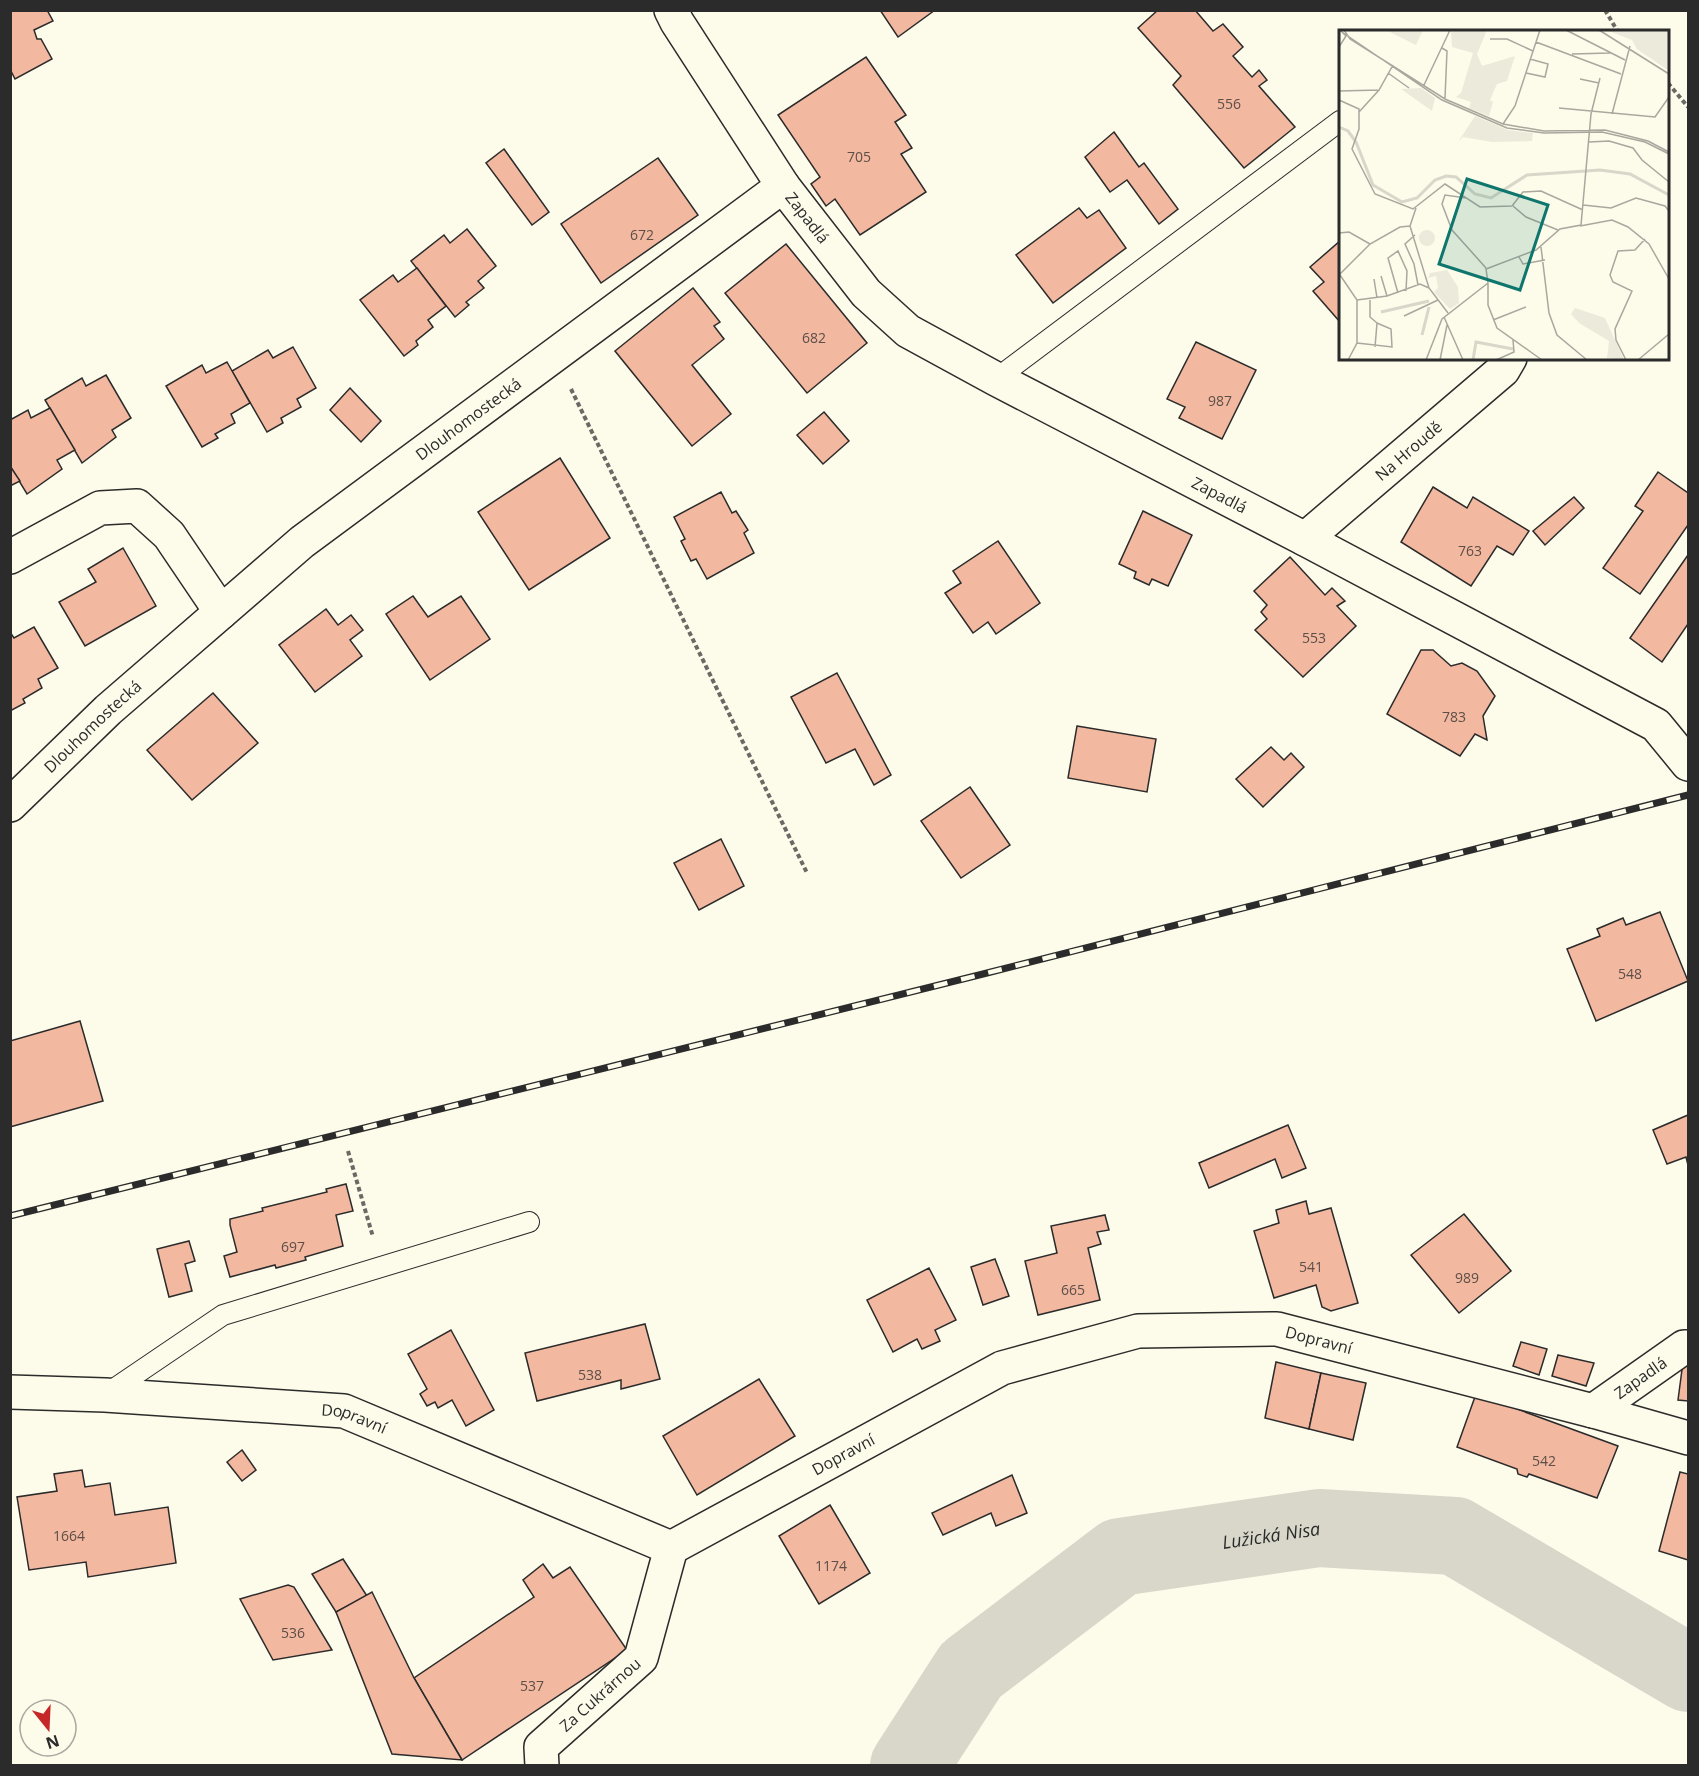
<svg xmlns="http://www.w3.org/2000/svg" width="1699" height="1776" font-family="'Open Sans',sans-serif">
<style>
.lines{fill:none;stroke-linecap:round;stroke-linejoin:round}
.river{stroke:#d8d7c9;stroke-width:78}
.building{fill:#f2b8a0;stroke:#2b2b2b;stroke-width:1.5}
.service-casing{stroke:#2b2b2b;stroke-width:22}
.minor-casing{stroke:#2b2b2b;stroke-width:36}
.tertiary-casing{stroke:#2b2b2b;stroke-width:36}
.path{stroke:#6a6964;stroke-width:4;stroke-dasharray:4.5 3;stroke-linecap:butt}
.service{stroke:#fdfbea;stroke-width:20}
.minor{stroke:#fdfbea;stroke-width:33}
.tertiary{stroke:#fdfbea;stroke-width:33}
.rail-casing{stroke:#2b2b2b;stroke-width:7}
.rail{stroke:#fdfbea;stroke-width:4.5;stroke-dasharray:14;stroke-linecap:butt}
.labels{text-anchor:middle;dominant-baseline:central;stroke-width:4.5;stroke-linejoin:round;paint-order:stroke}
.number-label{font-size:14px;fill:#5d4e48}
.street-label{font-size:16px;fill:#2b2b2b;stroke:#fdfbea}
.water-label{font-size:18px;font-style:italic;fill:#2b2b2b;stroke:#fdfbea}
.inset-river{fill:none;stroke:#d8d7c9;stroke-width:3}
.inset-road{fill:none;stroke:#a9a89e;stroke-width:1.5}
.view{fill:#0f766e;fill-opacity:0.15;stroke:#0f766e;stroke-width:3}
.inset-edge{fill:none;stroke:#2b2b2b;stroke-width:3}
</style>
<rect width="100%" height="100%" fill="#fdfbea"/>
<g class="lines">
<path class="river" id="s1" d="M909 1766 971 1670 1120 1557 1319 1528 1455 1536 1688 1673"/>
</g>
<g class="building">
<path d="M10 10H47L53 21 34 30 37 39H41L52 59 15 79 10 69Z"/>
<path d="M880 10H935L898 37Z"/>
<path d="M1158 10H1195L1213 31 1223 24 1243 47 1233 56 1252 77 1259 70 1267 80 1259 86 1295 127 1244 168 1173 85 1181 76 1138 28Z"/>
<path d="M866 57 906 115 895 122 912 148 901 154 926 192 860 235 835 199 826 206 811 184 820 177 778 115Z"/>
<path d="M1114 132 1139 167 1144 163 1178 209 1159 224 1127 180 1110 192 1085 157Z"/>
<path d="M504 149 549 212 532 225 486 163Z"/>
<path d="M658 158 698 215 601 283 561 224Z"/>
<path d="M1079 208 1087 218 1099 210 1126 248 1053 303 1016 255Z"/>
<path d="M467 229 496 266 478 281 484 288 466 302 469 305 455 317 411 261 444 235 450 243Z"/>
<path d="M1340 241V322L1313 291 1324 282 1310 267Z"/>
<path d="M786 244 867 343 807 393 725 293Z"/>
<path d="M417 268 446 306 428 320 433 327 416 341 418 345 404 356 360 300 393 275 398 282Z"/>
<path d="M693 288 720 322 714 326 724 339 692 365 731 414 692 446 615 351Z"/>
<path d="M1196 342 1256 370 1222 439 1179 418 1185 407 1167 399Z"/>
<path d="M293 347 316 388 297 399 301 407 281 418 283 423 267 432 232 371 268 350 273 358Z"/>
<path d="M227 362 250 403 231 414 235 423 215 434 218 438 202 447 166 386 202 365 206 373Z"/>
<path d="M106 375 131 418 112 430 116 437 82 463 45 400 82 378 86 386Z"/>
<path d="M350 388 381 421 361 442 330 410Z"/>
<path d="M50 408 75 450 57 460 62 469 27 494 10 466V420L28 410 31 418Z"/>
<path d="M824 412 849 441 823 464 797 435Z"/>
<path d="M560 458 610 538 529 590 478 512Z"/>
<path d="M10 466 20 481 10 486Z"/>
<path d="M1658 472 1688 493V525L1640 594 1603 568 1643 511 1635 506Z"/>
<path d="M1433 487 1467 508 1473 497 1529 531 1513 555 1497 546 1471 586 1401 542Z"/>
<path d="M721 492 732 513 736 511 748 530 744 533 754 553 707 579 696 559 691 561 681 541 685 539 674 517Z"/>
<path d="M1574 497 1584 508 1545 545 1533 531Z"/>
<path d="M1143 511 1192 535 1168 586 1152 579 1149 585 1134 578 1136 572 1119 564Z"/>
<path d="M998 541 1040 603 996 634 988 622 973 633 945 593 961 583 953 571Z"/>
<path d="M123 548 156 606 85 646 59 602 96 582 88 569Z"/>
<path d="M1688 555V624L1662 662 1630 638Z"/>
<path d="M1290 557 1325 595 1332 588 1345 601 1337 606 1356 626 1303 677 1255 630 1267 619 1261 612 1267 605 1254 591Z"/>
<path d="M413 596 428 617 461 596 490 639 430 680 386 614Z"/>
<path d="M326 609 338 625 351 615 363 630 350 640 362 656 315 692 279 645Z"/>
<path d="M34 627 58 668 38 679 42 688 23 699 25 703 10 711V632L14 638Z"/>
<path d="M1421 650H1433L1451 666 1462 663 1477 671 1495 696 1483 716 1487 740 1475 734 1460 756 1387 714Z"/>
<path d="M837 673 891 775 874 785 855 749 826 763 791 697Z"/>
<path d="M213 693 258 743 192 800 147 750Z"/>
<path d="M1077 726 1156 739 1147 792 1068 778Z"/>
<path d="M1271 747 1284 760 1291 753 1304 767 1263 807 1236 779Z"/>
<path d="M970 787 1010 845 961 878 921 821Z"/>
<path d="M721 839 744 886 699 910 674 863Z"/>
<path d="M1660 912 1688 981 1596 1021 1567 949 1600 936 1597 929 1623 918 1626 925Z"/>
<path d="M80 1021 103 1101 10 1127V1041Z"/>
<path d="M1688 1115V1165L1686 1157 1667 1164 1653 1130Z"/>
<path d="M1288 1125 1306 1168 1282 1178 1275 1159 1209 1188 1199 1163Z"/>
<path d="M346 1184 353 1211 336 1215 343 1246 305 1257 306 1260 276 1268 275 1265 230 1277 224 1256 237 1252 230 1225V1219L263 1211 262 1208 327 1192 326 1189Z"/>
<path d="M1306 1201 1309 1214 1331 1208 1358 1303 1331 1311 1322 1307 1316 1285 1274 1298 1254 1231 1279 1223 1276 1210Z"/>
<path d="M1464 1214 1511 1271 1459 1313 1411 1255Z"/>
<path d="M1105 1215 1109 1230 1097 1232 1101 1244 1088 1248 1100 1300 1038 1315 1025 1261 1057 1253 1051 1226Z"/>
<path d="M189 1241 195 1261 185 1264 192 1291 169 1297 157 1249Z"/>
<path d="M995 1259 1009 1296 983 1305 971 1267Z"/>
<path d="M929 1268 956 1320 935 1330 940 1341 922 1349 917 1339 893 1352 867 1300Z"/>
<path d="M645 1324 660 1379 621 1389V1380L537 1401 525 1353Z"/>
<path d="M451 1330 494 1410 466 1426 452 1400 438 1408 435 1402 427 1406 420 1394 427 1389 408 1354Z"/>
<path d="M1521 1342 1547 1349 1539 1375 1513 1366Z"/>
<path d="M1558 1355 1594 1363 1586 1386 1552 1376Z"/>
<path d="M1276 1362 1321 1373 1309 1429 1265 1418Z"/>
<path d="M1683 1362H1688V1401L1678 1400Z"/>
<path d="M1321 1373 1366 1383 1353 1440 1309 1429Z"/>
<path d="M759 1379 795 1436 697 1495 663 1436Z"/>
<path d="M1476 1394 1618 1446 1597 1498 1529 1474 1527 1477 1518 1474 1517 1469 1457 1447Z"/>
<path d="M242 1450 256 1470 242 1481 227 1462Z"/>
<path d="M82 1470 85 1487 110 1483 115 1515 168 1507 176 1563 88 1577 86 1562 29 1570 17 1497 57 1491 54 1474Z"/>
<path d="M1680 1472 1688 1474V1560L1659 1551Z"/>
<path d="M1012 1475 1027 1513 996 1526 991 1513 943 1535 932 1513Z"/>
<path d="M830 1505 870 1573 819 1604 779 1536Z"/>
<path d="M343 1559 367 1596 336 1612 312 1574Z"/>
<path d="M543 1564 553 1578 570 1567 627 1650 462 1760 414 1678 534 1597 523 1580Z"/>
<path d="M288 1585 294 1587 332 1650 273 1660 240 1599Z"/>
<path d="M372 1592 414 1678 462 1760 392 1754 336 1612Z"/>
</g>
<g class="lines">
<g class="service-casing">
<g id="service">
<path d="M996 379 1340 121"/>
<path d="M105 1395 223 1315 529 1222"/>
</g>
</g>
<g class="minor-casing">
<g id="minor">
<path id="s2" d="M783 186 866 293 908 331 996 379 1305 539 1656 725 1688 764"/>
<path id="s3" d="M1305 539 1503 370 1510 358"/>
<path d="M10 557 100 508 137 506 169 535 221 612"/>
<path id="s4" d="M10 1392 105 1395 344 1411 671 1548"/>
<path id="s5" d="M1593 1411 1684 1347H1688"/>
<path id="s6" d="M671 1548 1002 1368 1138 1331 1277 1329 1593 1411 1688 1438"/>
<path id="s7" d="M542 1766 541 1747 641 1658 671 1548"/>
</g>
</g>
<g class="tertiary-casing">
<g id="tertiary">
<path id="s8" d="M10 805 108 710 302 542 783 186 677 22 671 10"/>
</g>
</g>
<g class="path">
<path d="M1605 10 1618 32"/>
<path d="M1668 83 1688 107"/>
<path d="M571 389 754 765 807 873"/>
<path d="M348 1151 373 1237"/>
</g>
<use href="#service" class="service"/>
<use href="#minor" class="minor"/>
<use href="#tertiary" class="tertiary"/>
<g class="rail-casing">
<path id="rail" d="M10 1216 983 974 1688 795"/>
</g>
<use href="#rail" class="rail"/>
</g>
<g class="labels">
<g class="number-label">
<text x="1229" y="103">556</text>
<text x="859" y="156">705</text>
<text x="642" y="234">672</text>
<text x="814" y="337">682</text>
<text x="1220" y="400">987</text>
<text x="1470" y="550">763</text>
<text x="1314" y="637">553</text>
<text x="1454" y="716">783</text>
<text x="1630" y="973">548</text>
<text x="293" y="1246">697</text>
<text x="1311" y="1266">541</text>
<text x="1467" y="1277">989</text>
<text x="1073" y="1289">665</text>
<text x="590" y="1374">538</text>
<text x="1544" y="1460">542</text>
<text x="69" y="1535">1664</text>
<text x="831" y="1565">1174</text>
<text x="293" y="1632">536</text>
<text x="532" y="1685">537</text>
</g>
<g class="street-label">
<text stroke="none"><textPath href="#s2" startOffset="40">Zapadlá</textPath></text>
<text stroke="none"><textPath href="#s8" startOffset="600">Dlouhomostecká</textPath></text>
<text stroke="none"><textPath href="#s3" startOffset="136">Na Hroudě</textPath></text>
<text stroke="none"><textPath href="#s2" startOffset="544">Zapadlá</textPath></text>
<text stroke="none"><textPath href="#s8" startOffset="114">Dlouhomostecká</textPath></text>
<text stroke="none"><textPath href="#s6" startOffset="700">Dopravní</textPath></text>
<text stroke="none"><textPath href="#s5" startOffset="58">Zapadlá</textPath></text>
<text stroke="none"><textPath href="#s4" startOffset="346">Dopravní</textPath></text>
<text stroke="none"><textPath href="#s6" startOffset="196">Dopravní</textPath></text>
<text stroke="none"><textPath href="#s7" startOffset="98">Za Cukrárnou</textPath></text>
</g>
<g class="water-label">
<text stroke="none"><textPath href="#s1" startOffset="454">Lužická Nisa</textPath></text>
</g>
</g>
<g transform="translate(1339 30)">
<rect width="330" height="330" fill="#fdfbea"/>
<path d="M148 0 138 24 143 36 176 26 168 51 158 54 151 70 154 72 150 86 130 78 132 72 117 67 122 63 134 23 113 17 112 1ZM267 0H330V41L298 19 293 10ZM82 58 96 68 93 81 62 59ZM136 86 169 100 194 103 193 111 153 112 124 107 119 112ZM108 240 119 257 120 273 111 279 95 262 99 258 97 246 89 248 91 243ZM236 278 266 288 285 330 268 328 270 311 240 293 232 284Z" fill="#ecebdb"/>
<path d="M47 0H84L77 15ZM80 208a8 8 0 1 1 16 0a8 8 0 1 1-16 0Z" fill="#ecebdb"/>
<path class="inset-river" d="M0 97 9 101 17 112 34 155 63 172 78 168 96 150 107 146 117 147 136 164 152 168 188 145 261 140 291 144 330 165M42 282 90 271M83 305 90 277M134 330 137 312 174 319"/>
<path class="inset-road" d="M0 0 103 70 168 98 205 103 263 102 306 112 330 124M5 0 11 9 106 69 164 94 205 101 266 100 309 111 330 122M227 0 286 30M260 0 330 44M151 9H168L194 21M197 12 282 44M0 17 7 6 1 0M103 18 108 21 106 68M233 24 271 23M49 43 70 58M187 43 206 47 209 34 191 29M241 49 260 53M85 55 111 0M0 61 40 60M0 70 20 79V99L13 119 36 164 74 179 106 154 141 177 173 176M220 78 316 87 330 67M20 82 40 60 54 35M273 84 291 16M164 94 176 76 201 0M250 112 270 111 294 118 303 130 330 152M127 168 106 165 103 174 113 200 147 238M244 175 272 178 297 168 326 176 330 181M173 176 184 162 202 161 244 180M174 176 187 187 219 200M71 196 90 258 109 283M71 196 77 178M241 196 273 190 289 197 310 214 330 249M0 203 10 202 31 214M76 205 66 214 75 234 79 255M202 217 210 283 218 305 248 330M180 227 184 234 206 230M1 244 31 214 61 197 71 196M1 245 18 270V313L9 330M42 246 48 266M35 249 38 268M149 253V275L158 298 203 330M59 263 49 228 59 221 68 241 67 261M18 270 48 266 81 254 90 258M31 270V287L38 293 36 317M65 286 99 270M105 287 124 330M154 290 187 277M18 313 53 317 52 299 38 293M87 330 103 289 149 253 147 239 197 220 221 199 242 195 252 84 261 48M101 330 108 295M157 330 175 322 174 310M287 330 277 310 276 299 293 261 274 252 271 245 279 221 296 220 306 209M299 330 330 304"/>
<path class="view" d="M128 149 209 175 181 260 100 234Z"/>
<rect width="330" height="330" class="inset-edge"/>
</g>
<rect width="1699" height="1776" fill="none" stroke="#2b2b2b" stroke-width="24"/>
<g transform="translate(48 1728) rotate(162)"><circle r="28" fill="#fdfbea" stroke="#a9a89e" stroke-width="1.5"/>
<path d="M0-4.5L10 22L0 15L-10 22Z" fill="#c62828"/>
<text y="-9" font-size="16" font-weight="bold" text-anchor="middle" fill="#2b2b2b">N</text>
</g>
</svg>
